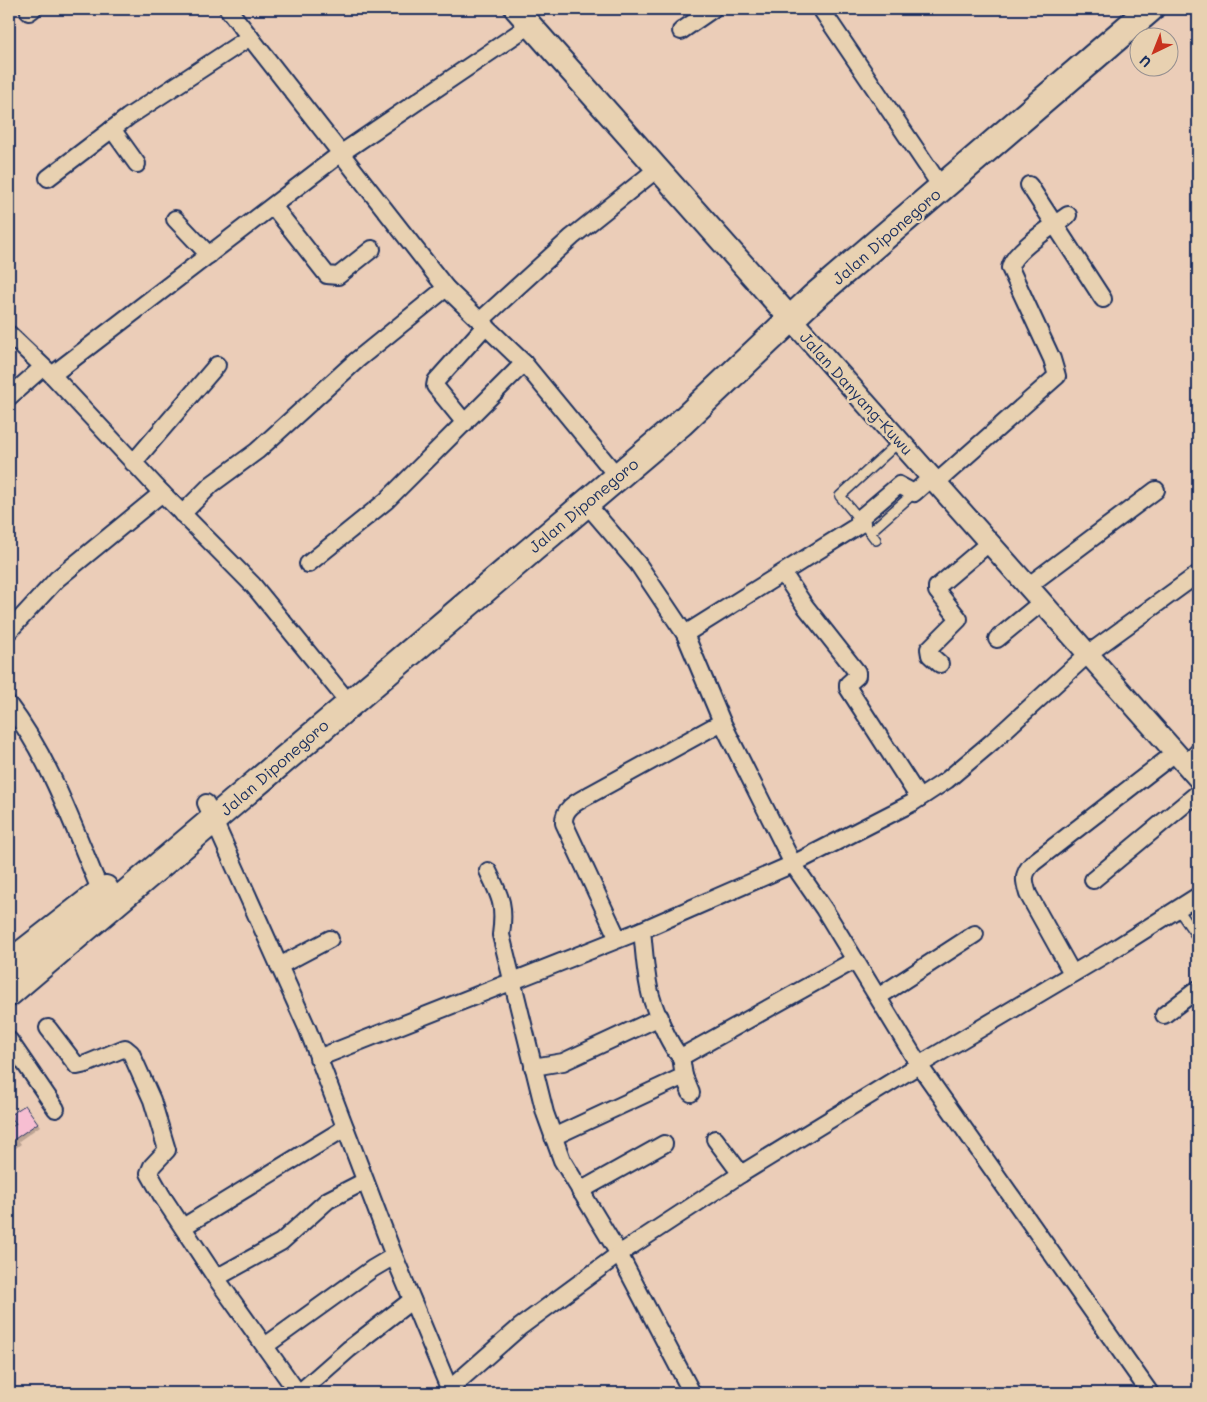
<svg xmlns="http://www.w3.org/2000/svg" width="1207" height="1402" font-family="Mali,sans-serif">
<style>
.shadow{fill:#0003}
.building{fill:#f7bed2;stroke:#1b2f5e}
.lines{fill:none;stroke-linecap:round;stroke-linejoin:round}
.service-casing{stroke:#1b2f5e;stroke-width:12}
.minor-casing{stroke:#1b2f5e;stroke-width:20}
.tertiary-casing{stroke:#1b2f5e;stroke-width:24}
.secondary-casing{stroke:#1b2f5e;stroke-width:26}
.primary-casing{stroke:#1b2f5e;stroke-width:30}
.service{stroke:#e8d1b1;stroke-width:9}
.minor{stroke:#e8d1b1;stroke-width:16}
.tertiary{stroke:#e8d1b1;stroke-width:20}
.secondary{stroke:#e8d1b1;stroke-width:22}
.primary{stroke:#e8d1b1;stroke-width:26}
.labels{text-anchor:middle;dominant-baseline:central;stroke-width:5;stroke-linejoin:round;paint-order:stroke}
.street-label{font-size:16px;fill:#1b2f5e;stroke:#e8d1b1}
</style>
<rect width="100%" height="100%" fill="#ebcdb8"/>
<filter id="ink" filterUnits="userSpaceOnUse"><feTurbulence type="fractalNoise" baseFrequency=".02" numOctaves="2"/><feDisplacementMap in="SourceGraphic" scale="10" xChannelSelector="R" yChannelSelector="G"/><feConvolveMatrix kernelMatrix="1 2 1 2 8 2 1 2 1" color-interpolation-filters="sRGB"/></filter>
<g filter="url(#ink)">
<path class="shadow" d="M28 1110 40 1126 19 1141 21 1144 9 1153V1131L18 1125Z"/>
<path class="building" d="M25 1105 38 1123 9 1143V1129L16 1124 10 1115Z"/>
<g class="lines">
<g class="service-casing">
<g id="service">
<path d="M900 441 840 496 870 532 914 493"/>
<path d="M870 532 876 540"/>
<path d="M1178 909 1198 938"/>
</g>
</g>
<g class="minor-casing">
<g id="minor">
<path d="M228 9 446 288 524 363 617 476"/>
<path d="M821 9 942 188"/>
<path d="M29 12 33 9"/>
<path d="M681 31 713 9"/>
<path d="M112 129 137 164"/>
<path d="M48 178 128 117 250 37"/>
<path d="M1029 185 1103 299"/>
<path d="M273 206 327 275 338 276 372 249"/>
<path d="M175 219 209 255"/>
<path d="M481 320 572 237 657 169"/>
<path d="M9 334 52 375 162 493 253 585 349 703"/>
<path d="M52 375 340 154 530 25"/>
<path d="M9 397 43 367"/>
<path d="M465 423 435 386 436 381 486 325"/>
<path d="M133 463 217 365"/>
<path d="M937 482 1057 376 1052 359 1010 268C1012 252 1054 225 1068 215"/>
<path d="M585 502 638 564 685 634 722 722 793 864 824 909 919 1065 1116 948 1198 896"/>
<path d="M182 514 212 484 257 451 357 360 446 288"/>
<path d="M859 519 899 485 914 493 932 477"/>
<path d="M308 564 386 501 524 363"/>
<path d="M783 573 805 606 857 672V676L848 684V688L919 798"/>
<path d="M1028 586 1156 490"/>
<path d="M9 631 57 579 162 493"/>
<path d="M685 634 862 523"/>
<path d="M997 639 1042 602"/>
<path d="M940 664 930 655 929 649 959 619 937 591V587L990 542"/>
<path d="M9 705C51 760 74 829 101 892"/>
<path d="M1186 764 1198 752"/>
<path d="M206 803 308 1030 394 1256 451 1393"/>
<path d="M488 871C501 898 505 905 501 935L545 1113 562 1160 619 1254 692 1393"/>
<path d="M1093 880 1198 793"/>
<path d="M642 930C644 949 645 969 649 988 652 1004 669 1046 681 1057L855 960"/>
<path d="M618 939 564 823C563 807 579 801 591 794L722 722"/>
<path d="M279 966 330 939"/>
<path d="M1072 973 1028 894C1024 881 1022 874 1033 863L1175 753"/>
<path d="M878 997 975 934"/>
<path d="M1164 1015 1198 989"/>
<path d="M48 1028 77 1066 86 1064 125 1048 131 1053 152 1100 167 1150 152 1166 149 1173 162 1196 216 1278 298 1393"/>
<path d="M9 1040 56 1109"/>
<path d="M318 1058 642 930 793 864 912 803 947 780 992 742 1088 654 1198 574"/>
<path d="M533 1067 563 1062 660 1017"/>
<path d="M684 1076 691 1093"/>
<path d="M553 1137 684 1076 681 1057"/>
<path d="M715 1139 741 1174"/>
<path d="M580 1191 664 1144"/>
<path d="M183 1227 345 1128"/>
<path d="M216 1278 281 1242 328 1200 365 1181"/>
<path d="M265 1346 372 1269 394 1256"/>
<path d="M299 1393 349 1349 412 1300"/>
<path d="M445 1393 520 1327 619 1254 741 1174 919 1065 1150 1393"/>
</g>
</g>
<g class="tertiary-casing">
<path id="tertiary" d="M791 319 1198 778"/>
</g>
<g class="secondary-casing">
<path id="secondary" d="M516 9 791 319"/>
</g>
<g class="primary-casing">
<g id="primary">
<path d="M9 964 105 889"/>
<path d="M9 993 681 423 814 297 1150 9"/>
</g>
</g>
<use href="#service" class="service"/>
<use href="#minor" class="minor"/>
<use href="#tertiary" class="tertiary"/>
<use href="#secondary" class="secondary"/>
<use href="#primary" class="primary"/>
</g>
</g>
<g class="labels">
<g class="street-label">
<text transform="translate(886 236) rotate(-41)">Jalan Diponegoro</text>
<text transform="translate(857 393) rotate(48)">Jalan Danyang-Kuwu</text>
<text transform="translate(583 505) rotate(-40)">Jalan Diponegoro</text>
<text transform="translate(274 767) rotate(-41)">Jalan Diponegoro</text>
</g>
</g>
<rect width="1207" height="1402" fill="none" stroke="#e8d1b1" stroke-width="30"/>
<rect x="15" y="15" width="1177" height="1372" fill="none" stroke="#1b2f5e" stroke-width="2" filter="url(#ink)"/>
<g transform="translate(1154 52) rotate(223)"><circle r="24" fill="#e8d1b1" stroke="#969090"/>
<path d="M0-4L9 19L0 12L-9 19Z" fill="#c8321e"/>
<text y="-8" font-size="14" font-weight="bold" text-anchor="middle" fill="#1b2f5e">U</text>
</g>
</svg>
